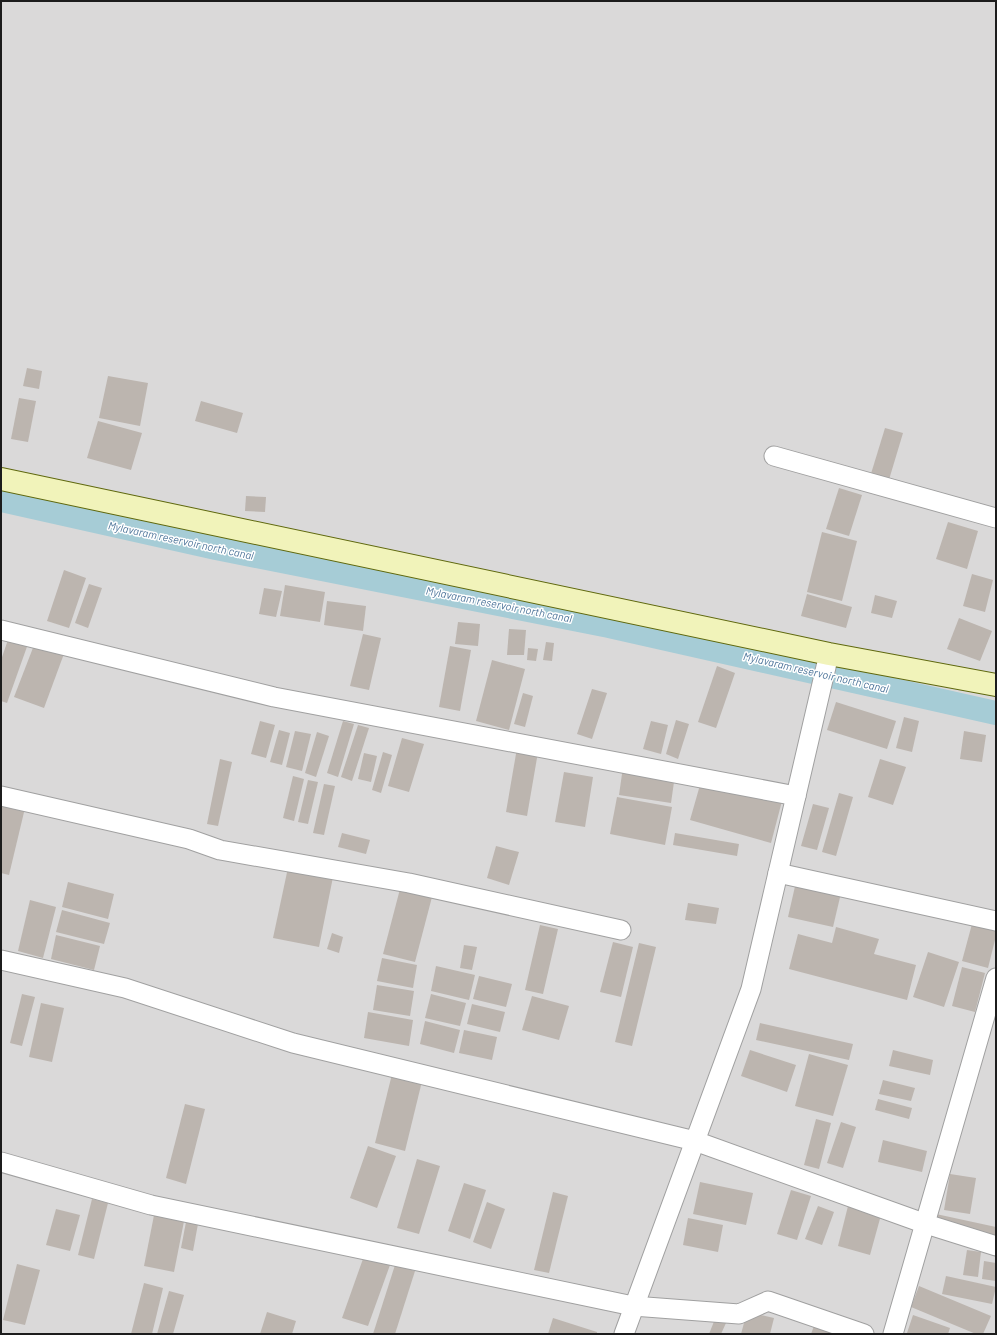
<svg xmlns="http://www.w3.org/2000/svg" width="997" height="1335" font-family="Barlow,sans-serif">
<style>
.residential{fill:#dad9d9}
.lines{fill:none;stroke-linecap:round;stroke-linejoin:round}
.canal{stroke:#a6ccd6;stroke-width:24}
.building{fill:#bcb5af}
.street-casing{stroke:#a0a0a0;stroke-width:21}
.secondary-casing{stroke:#5f680e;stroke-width:24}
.street{stroke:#fff;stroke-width:19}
.secondary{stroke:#f1f3ba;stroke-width:22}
.labels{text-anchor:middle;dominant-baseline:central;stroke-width:3;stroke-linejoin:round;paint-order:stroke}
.water-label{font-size:11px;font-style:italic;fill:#4f769b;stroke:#fff}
</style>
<rect width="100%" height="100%" fill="#ece9e2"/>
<rect class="residential" x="1" y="1" width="995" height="1333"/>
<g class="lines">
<path class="canal" d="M1 500 216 548 609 626 996 713"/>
</g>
<g class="building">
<path d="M27 368 42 371 39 389 23 386Z"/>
<path d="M108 376 148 383 140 426 99 418Z"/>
<path d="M19 398 36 401 28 442 11 439Z"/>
<path d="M201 401 243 413 237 433 195 421Z"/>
<path d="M98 421 142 433 131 470 87 458Z"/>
<path d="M885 428 903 433 888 483 870 477Z"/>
<path d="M839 488 862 495 849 536 826 529Z"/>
<path d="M246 496 266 497 265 512 245 511Z"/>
<path d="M948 522 978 531 967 569 936 559Z"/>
<path d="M822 532 857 541 842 601 807 592Z"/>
<path d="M64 570 86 578 69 628 47 621Z"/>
<path d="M972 574 993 580 985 612 963 606Z"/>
<path d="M89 584 102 588 88 628 75 623Z"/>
<path d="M285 585 325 592 320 622 280 616Z"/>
<path d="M264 588 282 591 276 617 259 614Z"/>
<path d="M807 594 852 607 846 628 801 616Z"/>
<path d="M875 595 897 601 892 618 871 613Z"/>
<path d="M327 601 366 606 363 631 324 625Z"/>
<path d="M959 618 992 631 980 661 947 649Z"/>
<path d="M458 622 480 624 478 646 455 644Z"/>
<path d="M509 629 526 630 524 655H507Z"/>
<path d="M10 634 29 641 7 703 1 701V660Z"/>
<path d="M363 634 381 638 369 690 350 686Z"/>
<path d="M36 640 65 651 44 708 14 697Z"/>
<path d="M546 642 554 643 552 661 543 660Z"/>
<path d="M450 646 471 650 460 711 439 707Z"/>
<path d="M528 648 538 649 536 661 527 660Z"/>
<path d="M492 660 525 669 509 730 476 721Z"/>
<path d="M717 666 735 673 716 728 698 722Z"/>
<path d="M592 689 607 693 592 739 577 734Z"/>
<path d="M523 693 533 696 525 727 514 724Z"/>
<path d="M836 702 896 721 887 749 827 730Z"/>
<path d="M904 717 919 721 912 752 896 748Z"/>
<path d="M676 720 689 724 678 759 666 754Z"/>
<path d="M260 721 275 725 266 758 251 754Z"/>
<path d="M343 721 354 724 338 777 327 773Z"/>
<path d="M651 721 668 725 661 754 643 749Z"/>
<path d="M358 725 369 728 352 781 341 777Z"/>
<path d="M279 730 290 733 282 765 270 762Z"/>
<path d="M295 731 311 734 302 771 286 767Z"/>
<path d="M964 731 986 735 982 762 960 759Z"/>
<path d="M317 732 329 736 316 777 305 773Z"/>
<path d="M402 738 424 744 409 792 388 786Z"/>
<path d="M517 748 538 752 527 816 506 812Z"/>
<path d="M383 752 392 755 381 793 372 790Z"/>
<path d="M364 753 377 756 371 782 358 779Z"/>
<path d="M220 759 232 762 218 826 207 824Z"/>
<path d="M880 759 906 767 893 805 868 797Z"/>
<path d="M623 767 675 775 671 803 619 795Z"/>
<path d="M564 772 593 777 585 827 555 822Z"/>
<path d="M293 776 304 779 294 821 283 818Z"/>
<path d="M702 778 782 801 771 843 690 820Z"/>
<path d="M308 780 318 782 308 824 298 822Z"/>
<path d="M324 784 335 786 324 835 313 833Z"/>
<path d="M839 793 853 797 836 856 822 852Z"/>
<path d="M617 797 672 807 665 845 610 834Z"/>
<path d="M1 804 25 808 9 875 1 873Z"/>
<path d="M813 804 829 808 817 850 801 846Z"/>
<path d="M342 833 370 840 366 854 338 847Z"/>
<path d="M675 833 739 844 737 856 673 845Z"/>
<path d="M496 846 519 852 509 885 487 878Z"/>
<path d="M289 863 334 872 319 947 273 938Z"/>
<path d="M68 882 114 894 108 919 62 907Z"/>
<path d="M796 882 841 893 833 927 788 917Z"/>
<path d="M400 889 432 897 415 962 383 954Z"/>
<path d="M30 900 56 907 43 958 18 951Z"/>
<path d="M688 903 719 908 716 924 685 920Z"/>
<path d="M62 910 110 923 104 944 56 932Z"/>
<path d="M972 924 996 930V936L988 968 962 961Z"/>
<path d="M540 925 558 929 543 994 525 990Z"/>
<path d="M836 927 879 939 874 954 916 965 907 1000 789 969 798 934 832 943Z"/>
<path d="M332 933 343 937 339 953 327 949Z"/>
<path d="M56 935 100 946 94 970 51 959Z"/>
<path d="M613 942 633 947 621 997 600 992Z"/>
<path d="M639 943 656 947 632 1046 615 1042Z"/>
<path d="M464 945 477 947 472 970 460 968Z"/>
<path d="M928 952 959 962 944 1007 913 997Z"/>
<path d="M382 958 417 965 413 988 377 981Z"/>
<path d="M436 966 475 975 469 1000 431 991Z"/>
<path d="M962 967 985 973 975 1012 952 1006Z"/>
<path d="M479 976 512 984 506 1007 473 999Z"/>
<path d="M377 985 414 991 410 1016 373 1010Z"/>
<path d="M22 994 35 997 22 1046 10 1043Z"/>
<path d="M431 994 466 1003 460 1026 425 1018Z"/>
<path d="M532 996 569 1006 559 1040 522 1030Z"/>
<path d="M41 1003 64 1008 52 1062 29 1057Z"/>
<path d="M472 1004 505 1012 500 1032 467 1024Z"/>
<path d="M368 1012 413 1020 409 1046 364 1038Z"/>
<path d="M425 1021 460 1030 454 1053 420 1044Z"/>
<path d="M760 1023 853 1044 849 1060 756 1040Z"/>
<path d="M464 1030 497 1037 492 1060 459 1053Z"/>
<path d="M750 1050 796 1065 787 1092 741 1076Z"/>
<path d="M893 1050 933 1060 930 1075 889 1066Z"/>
<path d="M809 1054 848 1065 833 1116 795 1106Z"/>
<path d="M394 1066 424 1073 405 1151 375 1143Z"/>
<path d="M883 1080 915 1088 911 1101 879 1094Z"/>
<path d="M878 1099 912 1108 909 1119 875 1110Z"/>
<path d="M185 1104 205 1109 186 1184 166 1178Z"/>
<path d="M816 1119 831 1123 819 1169 804 1165Z"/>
<path d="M841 1122 856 1127 843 1168 827 1163Z"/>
<path d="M883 1140 927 1151 922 1172 878 1162Z"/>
<path d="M368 1146 396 1156 377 1208 350 1198Z"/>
<path d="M417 1159 440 1166 419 1234 397 1228Z"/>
<path d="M950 1174 976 1178 970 1214 944 1210Z"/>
<path d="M700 1182 753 1193 746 1225 693 1214Z"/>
<path d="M464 1183 486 1190 470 1239 448 1231Z"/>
<path d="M791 1190 811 1196 797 1240 777 1234Z"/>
<path d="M553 1192 568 1196 549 1273 534 1270Z"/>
<path d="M92 1199 108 1203 94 1259 78 1255Z"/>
<path d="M157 1200 187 1206 174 1272 144 1266Z"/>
<path d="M487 1202 505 1209 491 1249 473 1242Z"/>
<path d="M818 1206 834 1212 822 1245 805 1239Z"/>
<path d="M848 1206 881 1215 870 1255 838 1246Z"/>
<path d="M56 1209 80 1215 70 1251 46 1245Z"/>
<path d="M936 1214 996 1227V1247L932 1234Z"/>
<path d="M688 1218 723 1225 718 1252 683 1245Z"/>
<path d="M186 1222 198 1224 193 1251 181 1248Z"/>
<path d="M967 1250 981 1252 978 1277 963 1275Z"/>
<path d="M364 1256 390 1265 368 1326 342 1318Z"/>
<path d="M984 1261 996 1263V1281L982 1279Z"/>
<path d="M17 1264 40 1270 25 1325 3 1320Z"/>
<path d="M395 1265 415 1271 395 1334H373Z"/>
<path d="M946 1276 996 1287 992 1304 942 1294Z"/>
<path d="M144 1283 163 1288 152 1334H131Z"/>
<path d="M919 1286 991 1316 983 1334H976L911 1307Z"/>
<path d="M169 1291 184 1295 173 1334H157Z"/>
<path d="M267 1312 296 1321 292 1334H260Z"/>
<path d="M747 1312 774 1318 770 1334H741Z"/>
<path d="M913 1315 950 1328 948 1334 907 1333Z"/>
<path d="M553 1318 597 1332V1334H548Z"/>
<path d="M715 1319 726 1323 721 1334H709Z"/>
<path d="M814 1326 838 1334H811Z"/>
</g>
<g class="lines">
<g class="street-casing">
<g id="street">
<path d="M774 456 996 518"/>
<path d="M1 630 274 697 796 796"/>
<path d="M1 796 189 839 220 850 409 883 621 930"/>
<path d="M778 873 996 921"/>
<path d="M1 960 125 988 293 1043 695 1141 926 1224 996 1246"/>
<path d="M1 1162 151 1205 633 1306 739 1314 768 1301 864 1334"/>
<path d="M624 1334 751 989 829 654"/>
<path d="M893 1334 996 978"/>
</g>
</g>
<g class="secondary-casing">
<path id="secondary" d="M1 479 829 654 996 685"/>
</g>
<use href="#street" class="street"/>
<use href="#secondary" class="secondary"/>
</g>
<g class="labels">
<g class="water-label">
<text transform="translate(181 540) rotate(12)">Mylavaram reservoir north canal</text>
<text transform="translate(499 604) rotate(11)">Mylavaram reservoir north canal</text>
<text transform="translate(816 672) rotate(13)">Mylavaram reservoir north canal</text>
</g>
</g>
<rect width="997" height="1335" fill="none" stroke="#1c1c1c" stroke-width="4"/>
</svg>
